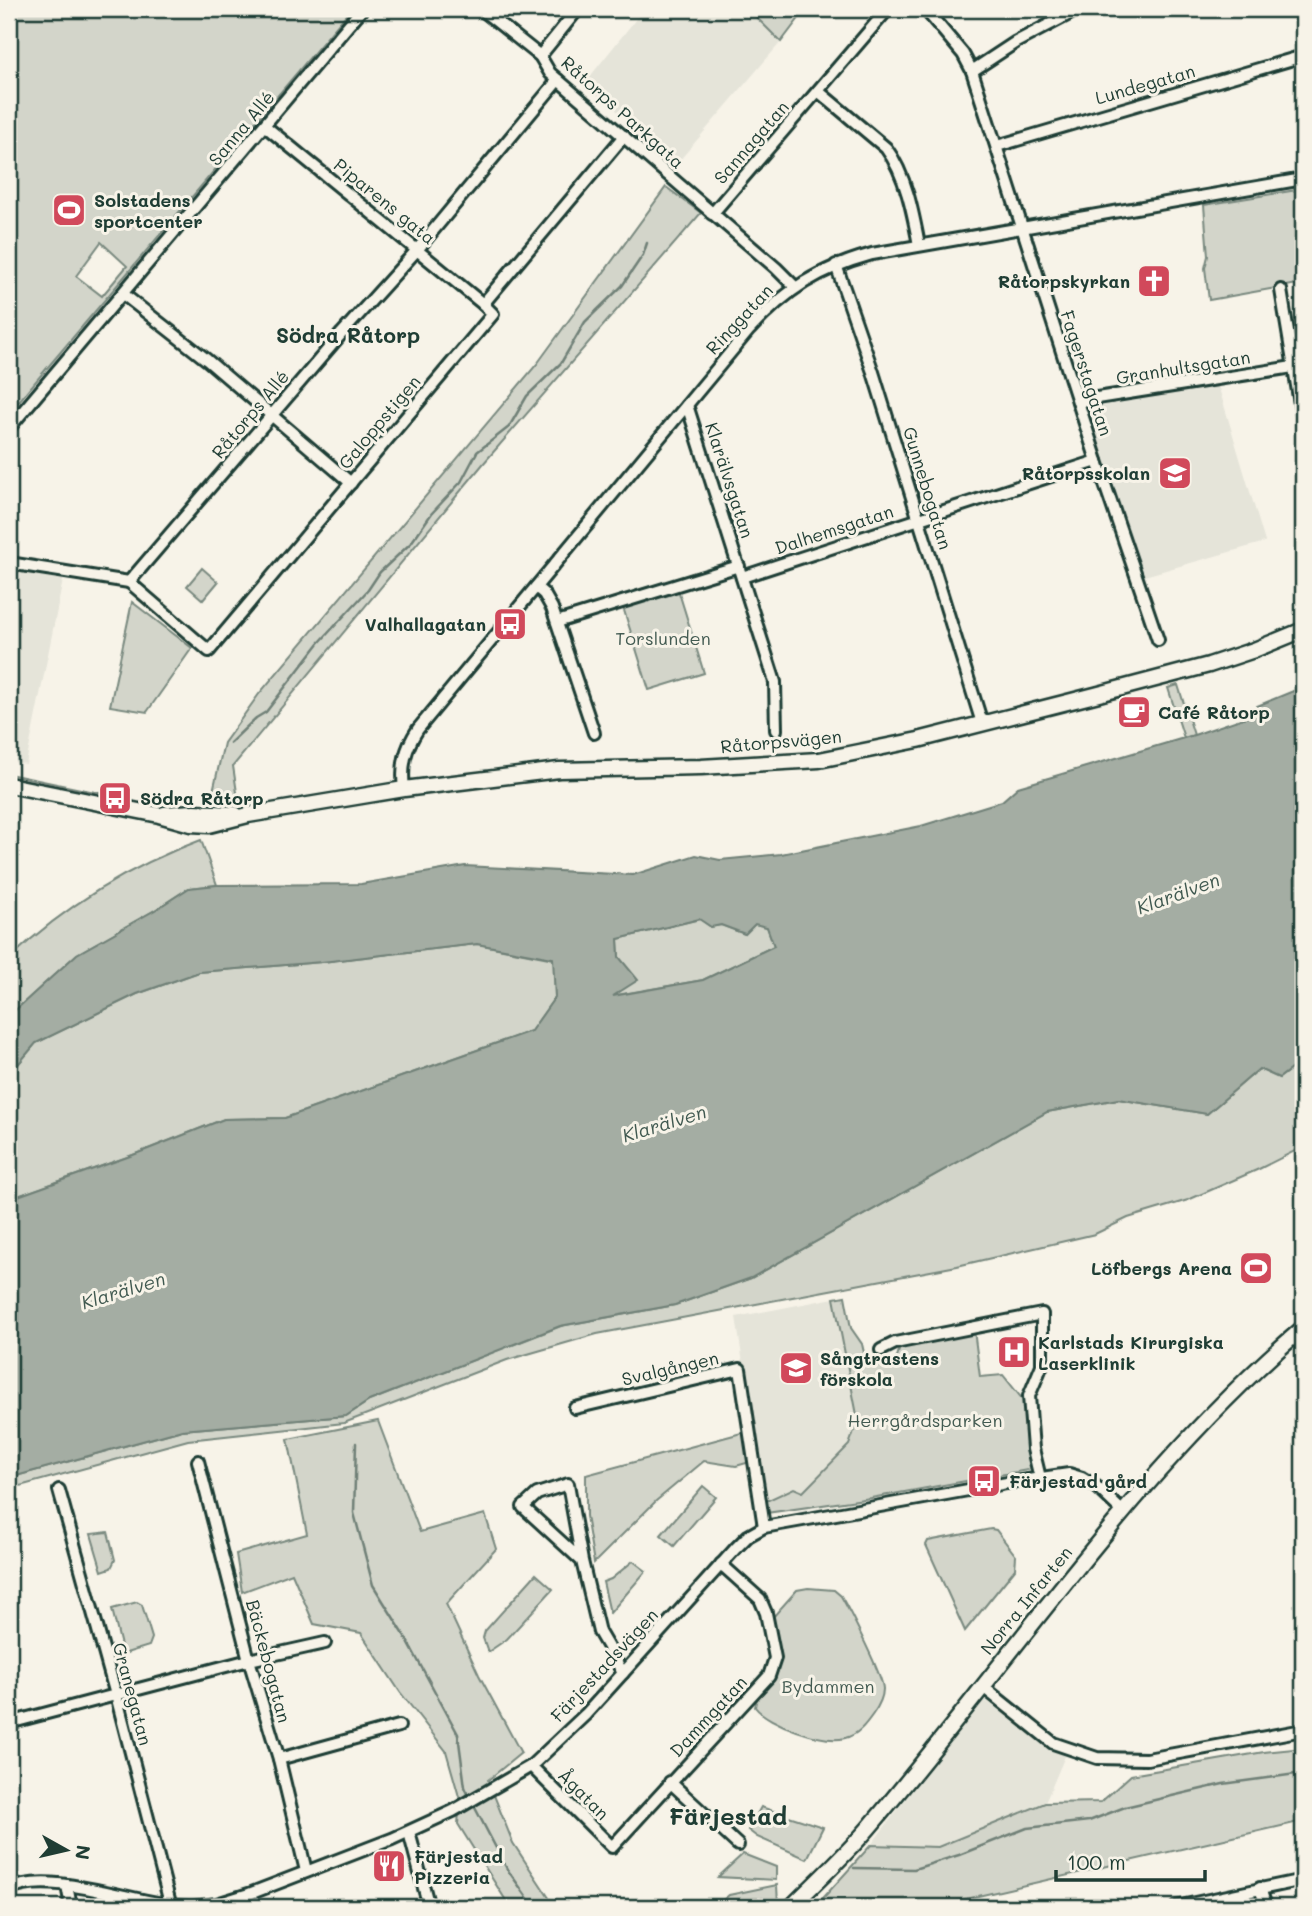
<svg xmlns="http://www.w3.org/2000/svg" width="1312" height="1916" font-family="Mali,sans-serif">
<style>
.built{fill:#e5e4d9}
.green{fill:#d3d5ca;stroke:#79897f;stroke-width:2;fill-rule:evenodd}
.water{fill:#a4ada3;stroke:#6f8077;stroke-width:2;fill-rule:evenodd}
.lines{fill:none;stroke-linecap:round;stroke-linejoin:round}
.stream{stroke:#6f8077;stroke-width:2.5}
.minor-casing{stroke:#1f3d34;stroke-width:16}
.tertiary-casing{stroke:#1f3d34;stroke-width:19}
.minor{stroke:#f7f3e8;stroke-width:10}
.tertiary{stroke:#f7f3e8;stroke-width:14}
.labels{text-anchor:middle;dominant-baseline:central;stroke-width:6;stroke-linejoin:round;paint-order:stroke}
.street-label{font-size:18px;fill:#1f3d34;stroke:#f7f3e8}
.poi-label{font-size:18px;font-weight:bold;fill:#1f3d34;stroke:#f7f3e8;text-anchor:start}
.park-label{font-size:18px;fill:#435b52;stroke:#f7f3e8}
.water-label{font-size:19px;font-style:italic;fill:#405950;stroke:#f7f3e8}
.quarter-label{font-size:21px;font-weight:bold;fill:#1f3d34;stroke:#f7f3e8}
.district-label{font-size:24px;font-weight:bold;fill:#1f3d34;stroke:#f7f3e8}
</style>
<rect width="100%" height="100%" fill="#f7f3e8"/>
<filter id="ink" filterUnits="userSpaceOnUse"><feTurbulence type="fractalNoise" baseFrequency=".0143" numOctaves="2"/><feDisplacementMap in="SourceGraphic" scale="14" xChannelSelector="R" yChannelSelector="G"/><feConvolveMatrix kernelMatrix="1 2 1 2 8 2 1 2 1" color-interpolation-filters="sRGB"/></filter>
<g filter="url(#ink)">
<g class="built">
<path d="M644 9H748L781 42 679 161 584 84Z"/>
<path d="M1218 385 1265 542 1141 577 1084 404Z"/>
<path d="M9 570 63 580 26 764 9 761Z"/>
<path d="M834 1298 858 1420 849 1445 802 1492 794 1488 764 1502 736 1317Z"/>
<path d="M982 1698 1065 1756 1045 1803 938 1847 871 1845Z"/>
</g>
<g class="green">
<path d="M9 9H351L9 413ZM101 242 127 266 102 296 76 276Z"/>
<path d="M748 9H806L781 42Z"/>
<path d="M666 187 701 213 483 464 233 766 239 806 211 800 224 743 259 694 537 364Z"/>
<path d="M1303 189V283L1209 300 1205 268 1208 256 1204 205Z"/>
<path d="M202 568 218 582 203 600 187 586Z"/>
<path d="M677 586 704 673 649 690 622 604Z"/>
<path d="M132 602 192 648 147 712 110 706Z"/>
<path d="M1178 685 1194 735 1184 738 1168 688Z"/>
<path d="M9 774 95 792H113L111 795 99 797 9 779Z"/>
<path d="M201 840 217 885 189 888 155 910 77 954 9 1016V959C64 907 130 866 201 840Z"/>
<path d="M700 919 711 927 721 925 745 934 755 924 767 927 774 946 703 980 611 996 619 957 618 939Z"/>
<path d="M477 944 554 959 555 997 531 1031 285 1118 224 1119 133 1155 18 1196 9 1197V1075L36 1043 137 994 199 972 322 962Z"/>
<path d="M1303 1063V1147L1259 1169 1188 1200 1128 1218 1095 1234 957 1266 597 1334 507 1360 344 1423 188 1440 9 1489V1478L182 1430 346 1416 369 1401 561 1326 675 1305 751 1278 1047 1112 1118 1099 1207 1114 1259 1069 1279 1078 1295 1066Z"/>
<path d="M845 1296 851 1328 862 1344 867 1366 896 1360 900 1347 974 1330 980 1377 1003 1375 1023 1400 1033 1469 871 1498 766 1513 764 1502 794 1488 803 1492 849 1445 858 1420 834 1298Z"/>
<path d="M378 1421 420 1532 485 1514 496 1549 446 1604 479 1675 521 1753 488 1780 513 1843 555 1907H510L458 1824 460 1800 446 1751 400 1692 361 1633 314 1624 292 1573 242 1592 236 1554 307 1534 288 1439Z"/>
<path d="M745 1432 750 1462 736 1466 704 1461 656 1501 594 1563 586 1516V1475Z"/>
<path d="M703 1486 716 1497 674 1546 661 1535Z"/>
<path d="M991 1529 996 1530 1016 1556 1015 1569 965 1631 926 1545 928 1541Z"/>
<path d="M108 1532 115 1560 111 1568 102 1571 91 1534Z"/>
<path d="M633 1561 646 1571 610 1613 603 1582 611 1579Z"/>
<path d="M536 1574 553 1589 507 1639 488 1652 483 1638 485 1631Z"/>
<path d="M808 1588 834 1590 841 1596C849 1610 883 1676 883 1689 883 1698 878 1707 873 1714 866 1724 858 1735 845 1738 824 1744 768 1724 755 1707 756 1696 763 1692 770 1684 786 1664 777 1640 772 1618L797 1590Z"/>
<path d="M137 1602 142 1605 152 1638 149 1646 123 1654 112 1609Z"/>
<path d="M1303 1748V1821L952 1902 921 1907H815L871 1845 938 1847 1045 1803 1101 1802 1131 1775 1264 1752Z"/>
<path d="M761 1807 823 1827 807 1859 757 1837 748 1830Z"/>
<path d="M743 1854 776 1867V1880L718 1877Z"/>
<path d="M777 1885 778 1904 774 1907H715L729 1895Z"/>
</g>
<path class="water" d="M1303 687V1063L1295 1066 1279 1078 1259 1069 1207 1114 1118 1099 1047 1112 751 1278 675 1305 560 1326 369 1401 346 1416 182 1430 9 1478V1197L18 1196 133 1155 224 1119 285 1118 531 1031 555 997 553 958 477 944 322 962 199 972 137 994 36 1043 9 1075V1016L77 954 155 910 189 888 217 885 361 884 465 866 633 875 696 855 720 860 781 854 921 826 1002 801 1018 787 1194 735 1252 715 1257 706ZM699 919 711 927 721 925 745 934 755 924 767 927 774 946 703 980 613 996 638 980 619 957 618 939Z"/>
<g class="lines">
<g class="stream">
<path d="M230 743 256 718 266 712 319 643 368 590 380 572 411 543 432 513 461 482 477 452 509 427 527 396 561 363 585 322 622 286 643 255 647 243"/>
<path d="M356 1443 354 1513 373 1585 403 1633 458 1734 465 1787 469 1796"/>
<path d="M472 1802 507 1869 534 1907"/>
<path d="M854 1868 914 1869 959 1855 1027 1828 1089 1821 1125 1807 1223 1784 1303 1773"/>
<path d="M749 1907 762 1898"/>
</g>
<g class="minor-casing">
<g id="minor">
<path d="M481 9 540 56 550 73 776 268 795 287"/>
<path d="M925 9 963 54 972 71 1097 461 1158 640"/>
<path d="M540 56 578 9"/>
<path d="M972 71 1016 42 1079 9"/>
<path d="M818 91 886 148C906 175 913 213 919 245"/>
<path d="M265 126 483 304"/>
<path d="M997 146 1303 56"/>
<path d="M712 214 888 9"/>
<path d="M836 265 873 372 982 723"/>
<path d="M1281 290 1303 422"/>
<path d="M123 294 207 360 351 483"/>
<path d="M1078 401 1293 367"/>
<path d="M687 405 775 682 776 730"/>
<path d="M9 428 362 9"/>
<path d="M9 563 129 582 342 333 417 250 558 80"/>
<path d="M742 577 1097 461"/>
<path d="M129 582 209 651 493 314 483 304 624 136"/>
<path d="M536 587 544 594 552 608 594 733"/>
<path d="M557 622 739 566"/>
<path d="M404 789C401 765 405 749 418 729L749 330C787 289 818 269 872 254L1303 179"/>
<path d="M881 1350 895 1343 1042 1314V1365L1029 1396 1033 1449 1040 1478"/>
<path d="M575 1408 740 1369 764 1527"/>
<path d="M198 1461 249 1660 279 1759 306 1871"/>
<path d="M59 1490 116 1695 171 1907"/>
<path d="M582 1561 523 1507 537 1494 568 1484 582 1561 599 1632 623 1673"/>
<path d="M982 1686 1053 1743 1097 1758 1147 1759 1303 1730"/>
<path d="M9 1723 249 1660 325 1643"/>
<path d="M279 1759 399 1726"/>
<path d="M531 1766 612 1847 769 1676 775 1658 766 1613 760 1599 721 1564"/>
<path d="M670 1782 738 1845"/>
<path d="M409 1832 429 1907"/>
<path d="M67 1885 71 1907"/>
<path d="M1260 1888 1266 1907"/>
<path d="M9 1890C50 1868 141 1906 188 1907"/>
<path d="M194 1907 217 1904 249 1894 392 1839 453 1811 531 1766 586 1714 735 1549 748 1536 764 1527 1007 1483 1069 1474 1082 1478 1097 1487 1122 1511"/>
<path d="M1176 1907 1303 1880"/>
</g>
</g>
<g class="tertiary-casing">
<g id="tertiary">
<path d="M9 785 159 815 191 824 209 825 248 815 404 789 559 770 701 767 819 760 918 740 1095 695 1209 665 1254 650 1303 630"/>
<path d="M164 814 194 812 235 814"/>
<path d="M791 1907C818 1880 848 1853 872 1824 1014 1656 1135 1472 1303 1328"/>
</g>
</g>
<use href="#minor" class="minor"/>
<use href="#tertiary" class="tertiary"/>
</g>
</g>
<defs>
<g id="stadium-square" transform="scale(1.75)"><rect x="-9" y="-9" width="18" height="18" rx="4" fill="#d1495b" stroke="#f7f3e8"/><path d="M0-5a6.5 5 0 1 0 0 10a6.5 5 0 1 0 0-10ZM-3.5-1.8h7v3.6h-7Z" fill="#fff"/></g>
<g id="church-square" transform="scale(1.75)"><rect x="-9" y="-9" width="18" height="18" rx="4" fill="#d1495b" stroke="#f7f3e8"/><path d="M-1.2-6h2.4v3.5h3.3v2.4h-3.3V6h-2.4V-.1h-3.3v-2.4h3.3Z" fill="#fff"/></g>
<g id="school-square" transform="scale(1.75)"><rect x="-9" y="-9" width="18" height="18" rx="4" fill="#d1495b" stroke="#f7f3e8"/><path d="M0-5L7-2L0 1L-7-2ZM-4 1L0 2.5L4 1V4Q0 6-4 4Z" fill="#fff"/></g>
<g id="bus-square" transform="scale(1.75)"><rect x="-9" y="-9" width="18" height="18" rx="4" fill="#d1495b" stroke="#f7f3e8"/><path d="M-5-6H5V4H4V6H2V4H-2V6H-4V4H-5ZM-3.5-4V0h7V-4ZM-3.5 1.2v1.5H-2V1.2ZM2 1.2v1.5H3.5V1.2Z" fill="#fff"/></g>
<g id="cafe-square" transform="scale(1.75)"><rect x="-9" y="-9" width="18" height="18" rx="4" fill="#d1495b" stroke="#f7f3e8"/><path d="M-5.5-4.5H6V0H3Q3 3.5 0 3.5H-2.5Q-5.5 3.5-5.5 0ZM3-3.2v2h1.7v-2ZM-6 4.5H4V6H-6Z" fill="#fff"/></g>
<g id="hospital-square" transform="scale(1.75)"><rect x="-9" y="-9" width="18" height="18" rx="4" fill="#d1495b" stroke="#f7f3e8"/><path d="M-5-5h3v3.5h4V-5h3V5h-3V1.5h-4V5h-3Z" fill="#fff"/></g>
<g id="restaurant-square" transform="scale(1.75)"><rect x="-9" y="-9" width="18" height="18" rx="4" fill="#d1495b" stroke="#f7f3e8"/><path d="M-5-6h1v4h1v-4h1v4h1v-4h1v5L-1.5 .5V6h-2V.5L-5-1ZM5-6V6H3V1.5H1.5Q1.5-4 5-6Z" fill="#fff"/></g>
</defs>
<g fill-rule="evenodd">
<use href="#stadium-square" x="69" y="210"/>
<use href="#church-square" x="1154" y="281"/>
<use href="#school-square" x="1175" y="473"/>
<use href="#bus-square" x="510" y="624"/>
<use href="#cafe-square" x="1134" y="712"/>
<use href="#bus-square" x="115" y="798"/>
<use href="#stadium-square" x="1256" y="1268"/>
<use href="#hospital-square" x="1014" y="1352"/>
<use href="#school-square" x="796" y="1368"/>
<use href="#bus-square" x="984" y="1481"/>
<use href="#restaurant-square" x="389" y="1866"/>
</g>
<g class="labels">
<g class="street-label">
<text transform="translate(1145 84) rotate(-16)">Lundegatan</text>
<text transform="translate(623 112) rotate(42)">Råtorps Parkgata</text>
<text transform="translate(241 128) rotate(-50)">Sanna Allé</text>
<text transform="translate(751 142) rotate(-49)">Sannagatan</text>
<text transform="translate(385 201) rotate(39)">Piparens gata</text>
<text transform="translate(739 319) rotate(-47)">Ringgatan</text>
<text transform="translate(1183 367) rotate(-9)">Granhultsgatan</text>
<text transform="translate(1087 373) rotate(72)">Fagerstagatan</text>
<text transform="translate(250 414) rotate(-50)">Råtorps Allé</text>
<text transform="translate(379 422) rotate(-50)">Galoppstigen</text>
<text transform="translate(730 480) rotate(72)">Klarälvsgatan</text>
<text transform="translate(928 488) rotate(73)">Gunnebogatan</text>
<text transform="translate(834 529) rotate(-18)">Dalhemsgatan</text>
<text transform="translate(781 741) rotate(-5)">Råtorpsvägen</text>
<text transform="translate(670 1368) rotate(-13)">Svalgången</text>
<text transform="translate(1026 1600) rotate(-51)">Norra Infarten</text>
<text transform="translate(269 1661) rotate(75)">Bäckebogatan</text>
<text transform="translate(604 1665) rotate(-47)">Färjestadsvägen</text>
<text transform="translate(133 1694) rotate(75)">Granegatan</text>
<text transform="translate(708 1716) rotate(-47)">Dammgatan</text>
<text transform="translate(584 1794) rotate(45)">Ågatan</text>
</g>
<g class="poi-label">
<text x="94" y="200">Solstadens<tspan x="94" dy="21">sportcenter</tspan></text>
<text x="1130" y="281" text-anchor="end">Råtorpskyrkan</text>
<text x="1150" y="473" text-anchor="end">Råtorpsskolan</text>
<text x="486" y="624" text-anchor="end">Valhallagatan</text>
<text x="1158" y="712">Café Råtorp</text>
<text x="140" y="798">Södra Råtorp</text>
<text x="1232" y="1268" text-anchor="end">Löfbergs Arena</text>
<text x="1038" y="1342">Karlstads Kirurgiska<tspan x="1038" dy="21">Laserklinik</tspan></text>
<text x="820" y="1358">Sångtrastens<tspan x="820" dy="21">förskola</tspan></text>
<text x="1009" y="1481">Färjestad gård</text>
<text x="414" y="1856">Färjestad<tspan x="414" dy="21">Pizzeria</tspan></text>
</g>
<g class="park-label">
<text x="663" y="638">Torslunden</text>
<text x="925" y="1420">Herrgårdsparken</text>
<text x="828" y="1686">Bydammen</text>
</g>
<g class="water-label">
<text transform="translate(1178 893) rotate(-20)">Klarälven</text>
<text transform="translate(664 1123) rotate(-17)">Klarälven</text>
<text transform="translate(123 1290) rotate(-17)">Klarälven</text>
</g>
<g class="quarter-label">
<text x="348" y="334">Södra Råtorp</text>
</g>
<g class="district-label">
<text x="728" y="1815">Färjestad</text>
</g>
</g>
<rect width="1312" height="1916" fill="none" stroke="#f7f3e8" stroke-width="35"/>
<rect x="18" y="18" width="1277" height="1881" fill="none" stroke="#1f3d34" stroke-width="2.5" filter="url(#ink)"/>
<g transform="translate(66 1850) rotate(98)" stroke="#f7f3e8" stroke-width="5" paint-order="stroke">
<path d="M0-5L12 26L0 18L-12 26Z" fill="#1f3d34"/>
<text y="-10" font-size="19" font-weight="bold" text-anchor="middle" fill="#1f3d34">N</text>
</g>
<path d="M1056 1870v10h149v-10" fill="none" stroke="#1f3d34" stroke-width="3.5"/>
<text x="1067" y="1870" font-size="21" fill="#1f3d34" stroke="#f7f3e8" stroke-width="5" paint-order="stroke">100 m</text>
</svg>
